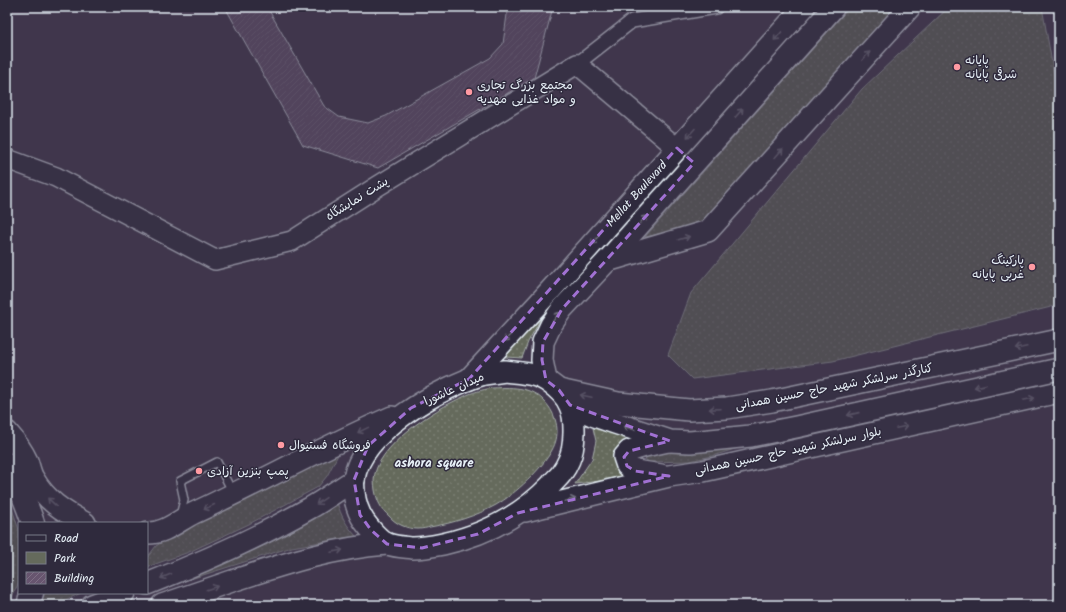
<svg xmlns="http://www.w3.org/2000/svg" width="1066" height="612" font-family="Kalam,'Playpen Sans Arabic',sans-serif">
<style>
.green{fill:url(#green-dots);stroke:#a6aeaa}
.building{fill:url(#building-hatch);stroke:#e8f1f8}
.lines{fill:none;stroke-linecap:round;stroke-linejoin:round}
.lane-casing{stroke:#e8f1f8;stroke-width:10}
.street-casing{stroke:#e8f1f8;stroke-width:16}
.secondary-casing{stroke:#e8f1f8;stroke-width:22}
.primary-casing{stroke:#e8f1f8;stroke-width:24}
.highway-casing{stroke:#e8f1f8;stroke-width:25}
.lane{stroke:#2f2a3d;stroke-width:7}
.street{stroke:#2f2a3d;stroke-width:13}
.secondary{stroke:#2f2a3d;stroke-width:19}
.primary{stroke:#2f2a3d;stroke-width:21}
.highway{stroke:#2f2a3d;stroke-width:22}
.oneway{stroke:#70707e}
.marked{fill:none;stroke:#a171d3;stroke-width:3;stroke-dasharray:8 5;stroke-linejoin:round}
.poi-dot{fill:#ff9aa2;stroke:#2f2a3d;stroke-width:1.5}
.labels{text-anchor:middle;dominant-baseline:central;stroke-width:3;stroke-linejoin:round;paint-order:stroke}
.poi-label{font-size:12px;fill:#e8f1f8;stroke:#2f2a3d;text-anchor:start}
.street-label{font-size:12px;fill:#e8f1f8;stroke:#2f2a3d}
.neighbourhood-label{font-size:13px;font-weight:bold;fill:#e8f1f8;stroke:#2f2a3d}
</style>
<defs>
<pattern id="green-dots" width="8" height="8" patternUnits="userSpaceOnUse"><rect width="8" height="8" fill="#656a5c"/><path d="M2 2h.1M6 6h.1" fill="none" stroke="#7b8074" stroke-width="1.8" stroke-linecap="round"/></pattern>
<pattern id="building-hatch" width="6" height="6" patternUnits="userSpaceOnUse"><rect width="6" height="6" fill="#67556f"/><path d="M-1 1l2-2M0 6l6-6M5 7l2-2" fill="none" stroke="#7d6e84"/></pattern>
</defs>
<rect width="100%" height="100%" fill="#40374c"/>
<filter id="ink" filterUnits="userSpaceOnUse"><feTurbulence type="fractalNoise" baseFrequency=".025" numOctaves="2"/><feDisplacementMap in="SourceGraphic" scale="8" xChannelSelector="R" yChannelSelector="G"/><feConvolveMatrix kernelMatrix="1 2 1 2 8 2 1 2 1" color-interpolation-filters="sRGB"/></filter>
<g filter="url(#ink)">
<g class="green">
<path d="M850 7H901L706 224 645 237Z"/>
<path d="M949 7H1042L1055 80 1059 88V305L833 361 692 379 668 355 691 293 862 89Z"/>
<path d="M545 311 528 342 522 358 505 357Z"/>
<path d="M492 388C515 387 534 386 549 407 558 420 560 436 552 450 542 469 515 494 496 505 476 516 453 523 430 527 427 528 422 529 418 529 407 529 396 524 389 516 381 509 377 501 375 490 375 487 374 484 374 481 374 447 435 409 463 397 472 392 482 390 492 388Z"/>
<path d="M593 428 630 439 624 444 633 477 575 484 592 459 596 441Z"/>
<path d="M745 446 712 456 690 461 649 462 646 460 643 456 645 452Z"/>
<path d="M342 447 327 476 318 487 249 524 189 552 147 567V558L156 546 170 537Z"/>
<path d="M7 493 19 530V582L8 605H7Z"/>
<path d="M337 502C341 516 346 525 356 536L292 547 184 581C228 562 273 543 314 518 322 513 329 507 337 502Z"/>
<path d="M43 593H81L54 605H40Z"/>
</g>
<path class="building" d="M225 7H267L324 106 339 117 368 123 386 116 490 58 503 44 508 7H553L534 78 378 168 303 145Z"/>
<g class="lines">
<g class="lane-casing">
<path id="lane" d="M180 516 184 500 180 481 217 462 233 493"/>
</g>
<g class="street-casing">
<path id="street" d="M577 64 632 21 716 7"/>
</g>
<g class="secondary-casing">
<path id="secondary" d="M7 159 56 177 215 260 292 241 378 186 577 64 677 148"/>
</g>
<g class="primary-casing">
<g id="primary">
<path d="M607 261 708 231 910 7"/>
<path d="M505 371C520 373 535 373 547 381 556 387 566 396 570 406 576 419 575 447 569 460 567 465 564 470 561 474 558 478 554 481 551 485 522 515 484 535 443 544 433 546 423 548 413 548 405 547 396 547 388 544 380 541 369 528 364 521 358 512 355 502 354 492 354 488 353 483 354 479 361 431 441 387 484 374 491 373 498 372 505 371Z"/>
<path d="M469 379 539 303 804 7"/>
<path d="M546 380 542 360 543 342 551 325 562 309 607 261 834 7"/>
<path d="M559 390 618 403 689 410 727 408 772 401 1059 340"/>
<path d="M570 405 592 415 615 423 670 441 690 442 751 436 796 427 1059 369"/>
<path d="M7 432C15 441 22 450 27 461 29 466 30 473 33 478 46 501 63 511 85 523"/>
<path d="M661 475 635 471 627 466 624 457 629 451 645 446 668 441"/>
<path d="M525 511 669 476 703 471 1059 392"/>
<path d="M147 533C165 534 179 520 194 513 261 482 325 446 392 417"/>
<path d="M147 584C203 562 258 538 310 508 325 500 339 489 354 480"/>
<path d="M92 605 124 593"/>
<path d="M162 605C185 597 209 589 232 581 284 564 332 548 387 544"/>
</g>
</g>
<g class="highway-casing">
<g id="highway">
<path d="M7 464C19 483 26 502 33 523"/>
<path d="M28 605 32 593"/>
</g>
</g>
<use href="#lane" class="lane"/>
<use href="#street" class="street"/>
<use href="#secondary" class="secondary"/>
<use href="#primary" class="primary"/>
<use href="#highway" class="highway"/>
</g>
<defs><path id="oneway-shaft" d="M-6 0H5M1.5-3L5.5 0L1.5 3" fill="none" stroke-width="1.6" stroke-linecap="round" stroke-linejoin="round"/></defs>
<g class="oneway">
<use href="#oneway-shaft" transform="translate(778 36) rotate(132)"/>
<use href="#oneway-shaft" transform="translate(866 56) rotate(-48)"/>
<use href="#oneway-shaft" transform="translate(739 113) rotate(-48)"/>
<use href="#oneway-shaft" transform="translate(691 133) rotate(132)"/>
<use href="#oneway-shaft" transform="translate(779 153) rotate(-48)"/>
<use href="#oneway-shaft" transform="translate(643 220) rotate(-48)"/>
<use href="#oneway-shaft" transform="translate(684 238) rotate(-16)"/>
<use href="#oneway-shaft" transform="translate(595 240) rotate(132)"/>
<use href="#oneway-shaft" transform="translate(556 317) rotate(-55)"/>
<use href="#oneway-shaft" transform="translate(508 337) rotate(133)"/>
<use href="#oneway-shaft" transform="translate(1021 348) rotate(168)"/>
<use href="#oneway-shaft" transform="translate(980 386) rotate(167)"/>
<use href="#oneway-shaft" transform="translate(586 396) rotate(-168)"/>
<use href="#oneway-shaft" transform="translate(1029 399) rotate(-12)"/>
<use href="#oneway-shaft" transform="translate(715 409) rotate(178)"/>
<use href="#oneway-shaft" transform="translate(853 414) rotate(167)"/>
<use href="#oneway-shaft" transform="translate(902 427) rotate(-12)"/>
<use href="#oneway-shaft" transform="translate(629 428) rotate(-163)"/>
<use href="#oneway-shaft" transform="translate(363 430) rotate(154)"/>
<use href="#oneway-shaft" transform="translate(570 500) rotate(-14)"/>
<use href="#oneway-shaft" transform="translate(321 501) rotate(146)"/>
<use href="#oneway-shaft" transform="translate(52 502) rotate(-137)"/>
<use href="#oneway-shaft" transform="translate(209 507) rotate(155)"/>
<use href="#oneway-shaft" transform="translate(337 551) rotate(-12)"/>
<use href="#oneway-shaft" transform="translate(166 576) rotate(157)"/>
<use href="#oneway-shaft" transform="translate(212 588) rotate(-18)"/>
</g>
</g>
<path d="M0 0H1066V612H0ZM677 148 694 163 562 309 543 342 542 360 546 380 559 390 570 405 670 441 629 451 624 457 627 466 635 471 669 476 518 513 478 534 422 548 387 544 371 530 360 515 354 480 368 446 411 408 469 379Z" fill="#40374c" fill-opacity=".55" fill-rule="evenodd"/>
<path class="marked" d="M677 148 694 163 562 309 543 342 542 360 546 380 559 390 570 405 670 441 629 451 624 457 627 466 635 471 669 476 518 513 478 534 422 548 387 544 371 530 360 515 354 480 368 446 411 408 469 379Z"/>
<g class="poi-dot">
<circle cx="957" cy="67" r="4"/>
<circle cx="469" cy="92" r="4"/>
<circle cx="1032" cy="267" r="4"/>
<circle cx="281" cy="445" r="4"/>
<circle cx="199" cy="471" r="4"/>
</g>
<g class="labels">
<g class="poi-label">
<text x="965" y="60">پایانه<tspan x="965" dy="14">شرقی پایانه</tspan></text>
<text x="477" y="85">مجتمع بزرگ تجاری<tspan x="477" dy="14">و مواد غذایی مهدیه</tspan></text>
<text x="1024" y="260" text-anchor="end">پارکینگ<tspan x="1024" dy="14">غربی پایانه</tspan></text>
<text x="289" y="445">فروشگاه فستیوال</text>
<text x="207" y="471">پمپ بنزین آزادی</text>
</g>
<g class="street-label">
<text transform="translate(637 194) rotate(-48)">Mellat Boulevard</text>
<text transform="translate(357 199) rotate(-32)">پشت نمایشگاه</text>
<text transform="translate(834 387) rotate(-11)">کنارگذر سرلشکر شهید حاج حسین همدانی</text>
<text transform="translate(454 389) rotate(-24)">میدان عاشورا</text>
<text transform="translate(788 451) rotate(-12)">بلوار سرلشکر شهید حاج حسین همدانی</text>
</g>
<g class="neighbourhood-label">
<text x="434" y="463">ashora square</text>
</g>
</g>
<rect width="1066" height="612" fill="none" stroke="#2f2a3d" stroke-width="24"/>
<rect x="12" y="12" width="1042" height="588" fill="none" stroke="#e8f1f8" stroke-width="1.5" filter="url(#ink)"/>
<rect x="18" y="522" width="130" height="72" fill="#2f2a3d" stroke="#797a88"/>
<rect x="26" y="535" width="20" height="6" fill="#2f2a3d" stroke="#797a88"/>
<text x="54" y="542" font-size="12" fill="#e8f1f8">Road</text>
<rect x="26" y="552" width="20" height="12" fill="#656a5c" stroke="#797a88"/>
<text x="54" y="562" font-size="12" fill="#e8f1f8">Park</text>
<rect x="26" y="572" width="20" height="12" fill="url(#building-hatch)" stroke="#797a88"/>
<text x="54" y="582" font-size="12" fill="#e8f1f8">Building</text>
</svg>
